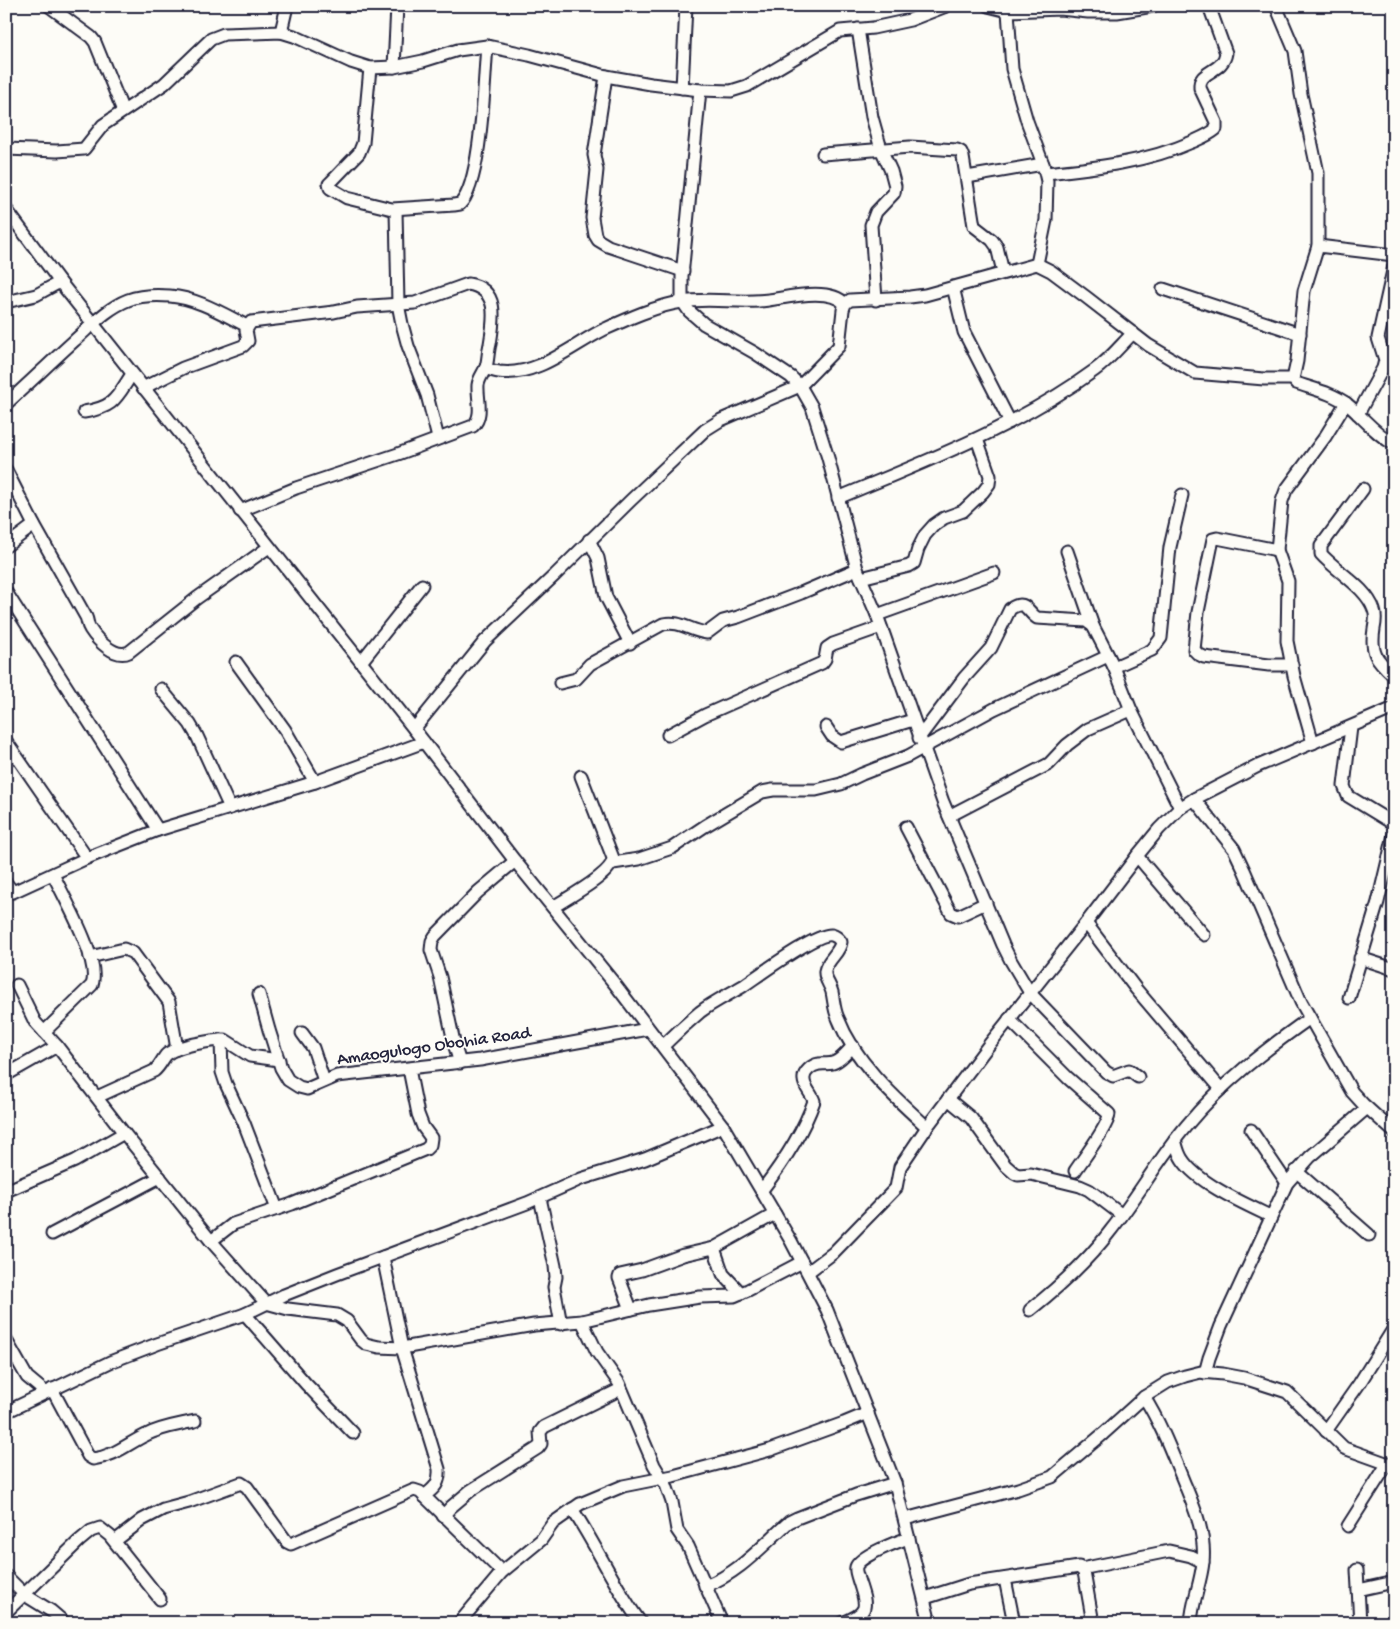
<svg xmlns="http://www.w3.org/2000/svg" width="1400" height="1629" font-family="'Gochi Hand',sans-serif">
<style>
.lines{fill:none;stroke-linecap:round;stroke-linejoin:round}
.minor-casing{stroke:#22223b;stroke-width:15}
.minor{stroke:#fdfcf7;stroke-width:11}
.labels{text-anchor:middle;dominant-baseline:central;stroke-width:4;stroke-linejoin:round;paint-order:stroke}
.street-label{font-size:18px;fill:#22223b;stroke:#fdfcf7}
</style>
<rect width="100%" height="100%" fill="#fdfcf7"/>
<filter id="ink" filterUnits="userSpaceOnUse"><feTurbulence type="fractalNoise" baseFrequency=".02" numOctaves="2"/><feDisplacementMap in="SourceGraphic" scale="10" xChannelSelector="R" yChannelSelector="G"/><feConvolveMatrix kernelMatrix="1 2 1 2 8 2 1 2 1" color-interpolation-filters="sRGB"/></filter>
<g filter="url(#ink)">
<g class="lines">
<g class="minor-casing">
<g id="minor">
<path d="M49 6 91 37 95 42 123 111"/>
<path d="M988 6 1008 11 1060 9 1088 12H1117L1153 6"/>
<path d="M1276 6 1295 51 1301 94 1318 173V246L1304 291 1297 361 1293 379"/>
<path d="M1008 11 1012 69 1027 121 1043 164 1047 181 1046 220 1037 264"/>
<path d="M858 29 872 117 881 149 891 171 895 186 894 193 876 212 871 225 876 300"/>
<path d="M281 32 287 6"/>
<path d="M394 67 397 6"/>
<path d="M370 68 363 143 359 153 332 181 329 184 330 188 347 198 392 209 454 205 460 204C482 183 484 78 487 46"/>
<path d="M606 76 594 155 597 170 592 218 595 235 598 240 608 246 683 271"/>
<path d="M682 88 686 6"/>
<path d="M700 90 682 276V301L689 311 704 324 755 353 791 377 800 386 812 407 828 458 857 569 877 615 943 802 1003 945 1011 961 1030 993 1106 1072 1113 1076 1129 1070 1138 1077"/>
<path d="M6 149 57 151 84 149 103 125 164 84 211 39 224 34 281 32 294 36 351 62 370 68 394 67 423 61 458 50 487 46 529 55 606 76 651 84 700 90 731 91 747 86 840 31 873 28 910 20 946 6"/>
<path d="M823 154 910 147 957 150 961 152 963 157 974 226 992 240 997 247 1003 272"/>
<path d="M1046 173C1095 168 1147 162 1192 142 1201 138 1209 135 1216 129V122L1200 88C1198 70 1223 73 1226 53L1209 6"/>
<path d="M967 177 1043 164"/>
<path d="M6 209 60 282 414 729 515 861 614 983 723 1126 791 1241 827 1310 895 1483 930 1623"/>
<path d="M396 210 398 304 402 324 408 346 427 395 438 438"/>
<path d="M1318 246 1394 255"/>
<path d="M953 287 964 332 1010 422"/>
<path d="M1163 289 1300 334"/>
<path d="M6 302 36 295 60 282"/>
<path d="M486 367C489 371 494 371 499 372 537 377 571 346 603 330 625 320 658 305 682 302 710 297 740 304 769 300 790 297 830 287 845 304"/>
<path d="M143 388 183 368 243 346 248 341 246 330 251 322 334 312 357 307 415 303 468 284C500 289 494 320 490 344 488 351 488 361 486 367 483 374 479 378 478 385 477 398 484 416 473 426L398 454 296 488 240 511"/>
<path d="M6 404C29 383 51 362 74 341 90 327 107 308 128 300 141 295 156 295 170 296 197 298 223 314 247 326"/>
<path d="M84 412C115 407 116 398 132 374"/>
<path d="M1358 414 1383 368 1385 360 1378 338 1394 266"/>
<path d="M6 470 34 525 86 617C88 621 87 625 90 629 97 640 115 659 129 652L197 598 269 547"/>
<path d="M1363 489 1321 546V554C1336 571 1367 588 1374 610 1376 615 1375 624 1374 629 1370 654 1377 660 1394 676"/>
<path d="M838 498C926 461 1017 427 1095 370 1109 360 1121 345 1133 333"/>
<path d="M589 540 598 558 606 597 630 643"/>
<path d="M6 546 34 525"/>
<path d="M1277 550 1217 538 1213 539 1198 612 1194 650 1198 654 1204 657 1269 665H1292"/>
<path d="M1067 551 1093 626 1114 667 1131 710 1180 808"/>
<path d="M861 578 909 566 914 563 918 549 925 535 934 525 944 518 963 511 983 492 989 484 990 476 977 439"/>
<path d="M6 592 158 830 315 782 424 742"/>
<path d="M877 615 994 573"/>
<path d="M236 662 285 730 315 782"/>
<path d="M361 662 422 585"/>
<path d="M1114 667 1152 650 1161 638 1170 547 1182 495"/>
<path d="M560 683 576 679 590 664 663 624C681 620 689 631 707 633L723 621 738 617 801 593 857 569"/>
<path d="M161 689 190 724 197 736 230 808"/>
<path d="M826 727 832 736 841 742 913 720"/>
<path d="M1351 727 1344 786 1348 796 1394 824"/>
<path d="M414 729 485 641 555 575 630 501 705 430 721 420 800 386 839 346 843 310 845 304 850 300 910 297 925 295 1037 264 1051 271 1086 297 1148 345 1195 373 1264 379H1293L1296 383C1313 389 1333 393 1347 404 1363 417 1375 434 1394 444"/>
<path d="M668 735 705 715 822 663 825 659 827 648 833 644 881 627"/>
<path d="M919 738 964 678 991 648 1010 609C1026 598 1027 612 1037 618L1086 621 1093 626"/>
<path d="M6 741 87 858"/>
<path d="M1313 743 1294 676 1287 641 1288 581 1277 550 1282 501 1286 490 1325 437 1346 403"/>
<path d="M1194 799 1234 849 1244 870 1301 1002 1352 1092 1363 1104 1394 1132"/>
<path d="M949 816 1049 764 1067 745 1088 729 1131 710"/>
<path d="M906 827 951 913 958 916 986 903"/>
<path d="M1137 856 1204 935"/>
<path d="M613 863 639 859 672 848 705 826 762 792 773 790H816L841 784 862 774 908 756 994 709 1108 656"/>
<path d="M6 883 13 892 87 858 158 830"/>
<path d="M553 907C567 898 613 874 613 858L581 776"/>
<path d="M1086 923 1136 989 1221 1089"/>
<path d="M90 957 124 949 133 953 169 1002 177 1049"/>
<path d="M1360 958 1394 969"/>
<path d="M259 994 269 1030 281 1068 288 1080 299 1087 307 1089 337 1076 480 1060 648 1029"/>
<path d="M1349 998 1378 902 1394 835"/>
<path d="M1009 1019 1068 1078 1109 1114C1109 1125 1083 1159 1075 1171"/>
<path d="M44 1032 92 985C101 960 64 898 53 874"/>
<path d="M302 1033 313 1048 324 1081"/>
<path d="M221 1040 222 1072 226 1084 244 1123 277 1209"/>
<path d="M663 1046C675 1034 687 1023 700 1012 713 1002 728 995 743 986 758 976 817 932 832 935 836 936 839 939 841 942 840 953 827 959 825 971 824 979 830 984 832 992 834 1001 834 1010 838 1018 855 1062 893 1096 927 1127"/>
<path d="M460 1063 455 1047 440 977 431 950 432 941 435 936 478 892 515 861"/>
<path d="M6 1075 57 1046"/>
<path d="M97 1097 154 1071C160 1066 162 1060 166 1055 175 1046 212 1040 225 1040L250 1056 279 1060"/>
<path d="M948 1099 971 1118 1005 1165 1014 1173 1018 1175 1031 1174 1080 1186 1089 1190 1122 1215"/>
<path d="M1251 1130 1287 1183"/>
<path d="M124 1133 211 1241 266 1303 288 1309 337 1315 347 1321 361 1340 366 1344 379 1347 402 1348 534 1325 582 1321 649 1305 700 1297 734 1296 748 1290 802 1262"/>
<path d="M1175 1140C1177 1147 1178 1153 1182 1159 1197 1183 1245 1204 1270 1216"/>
<path d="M1296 1171 1369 1235"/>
<path d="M762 1190C782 1164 803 1133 814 1101 812 1094 804 1087 804 1080 803 1072 812 1065 819 1064 825 1063 830 1065 835 1062 842 1059 847 1052 853 1046"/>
<path d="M6 1191 75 1161 124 1133 57 1046 35 1022 17 985"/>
<path d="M540 1198 555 1266 556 1277 554 1287 561 1324"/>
<path d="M52 1234 160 1177"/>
<path d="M211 1241 233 1224 292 1204 426 1149 430 1145 431 1138 423 1127 418 1114 409 1069"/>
<path d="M714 1248 723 1274 741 1293"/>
<path d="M383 1257 402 1348 439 1469C440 1483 435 1488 424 1496"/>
<path d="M808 1272 833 1253 896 1188 900 1167 927 1127 988 1046 1086 923 1137 856 1159 829 1180 808 1194 799 1258 766 1394 708"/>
<path d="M631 1309 619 1278 620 1275 642 1270 683 1255 714 1248 775 1214"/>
<path d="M1030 1310C1060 1286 1088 1261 1111 1230 1138 1196 1159 1158 1187 1125 1222 1083 1266 1049 1310 1018"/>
<path d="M245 1314 306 1384 353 1433"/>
<path d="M582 1321 597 1352 619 1383 654 1465 666 1485 672 1502 677 1530 688 1546 722 1623"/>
<path d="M6 1340 27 1377 45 1392"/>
<path d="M1205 1373 1209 1358 1221 1326 1287 1183 1310 1157 1367 1108"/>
<path d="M52 1389 88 1456 93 1459C115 1456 127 1444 146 1435 161 1427 178 1425 195 1421"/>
<path d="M1144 1397C1161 1424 1171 1451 1183 1480 1194 1507 1206 1533 1203 1562 1201 1583 1192 1602 1191 1623"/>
<path d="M6 1412 110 1362 157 1344 245 1314 284 1295 337 1274 527 1203 581 1179 645 1159 723 1126"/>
<path d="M1326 1431 1359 1384 1394 1328"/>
<path d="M572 1509C597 1546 614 1587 641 1623"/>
<path d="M443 1516 451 1507 470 1491 538 1448 541 1444 540 1432 544 1427 621 1389"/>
<path d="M905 1519 1018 1489 1052 1477 1103 1434 1144 1397 1168 1382 1185 1376 1201 1372 1223 1374 1244 1378 1287 1392 1344 1448 1394 1466"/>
<path d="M1348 1526 1388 1463"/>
<path d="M115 1541 142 1520 163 1509 189 1502 241 1483 247 1487 287 1542 291 1544 414 1490 420 1492 502 1572"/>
<path d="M1081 1569 1169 1551 1191 1556 1203 1562"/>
<path d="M1357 1570 1360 1623"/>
<path d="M6 1576 25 1595 51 1611 65 1623"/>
<path d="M1005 1579 1014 1623"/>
<path d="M705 1586C739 1573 762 1546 789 1522L797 1518 856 1495 895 1483"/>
<path d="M1358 1590 1394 1582"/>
<path d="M925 1598 969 1584 1079 1567 1084 1572 1093 1623"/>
<path d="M6 1612 79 1541 91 1531 100 1528 110 1536 160 1599"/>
<path d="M459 1623 502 1572 541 1540 553 1523 580 1504 623 1486 673 1476 770 1450 844 1423 868 1413"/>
<path d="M842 1623C872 1612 866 1605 858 1579 857 1575 855 1571 856 1567 859 1556 899 1541 909 1538"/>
</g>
</g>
<use href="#minor" class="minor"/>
</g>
</g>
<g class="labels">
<g class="street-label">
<text transform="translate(434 1047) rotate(-8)">Amaogulogo Obohia Road</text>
</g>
</g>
<rect width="1400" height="1629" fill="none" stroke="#fdfcf7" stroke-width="25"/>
<rect x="12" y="12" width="1375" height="1604" fill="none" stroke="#22223b" stroke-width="2" filter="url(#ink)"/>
</svg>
